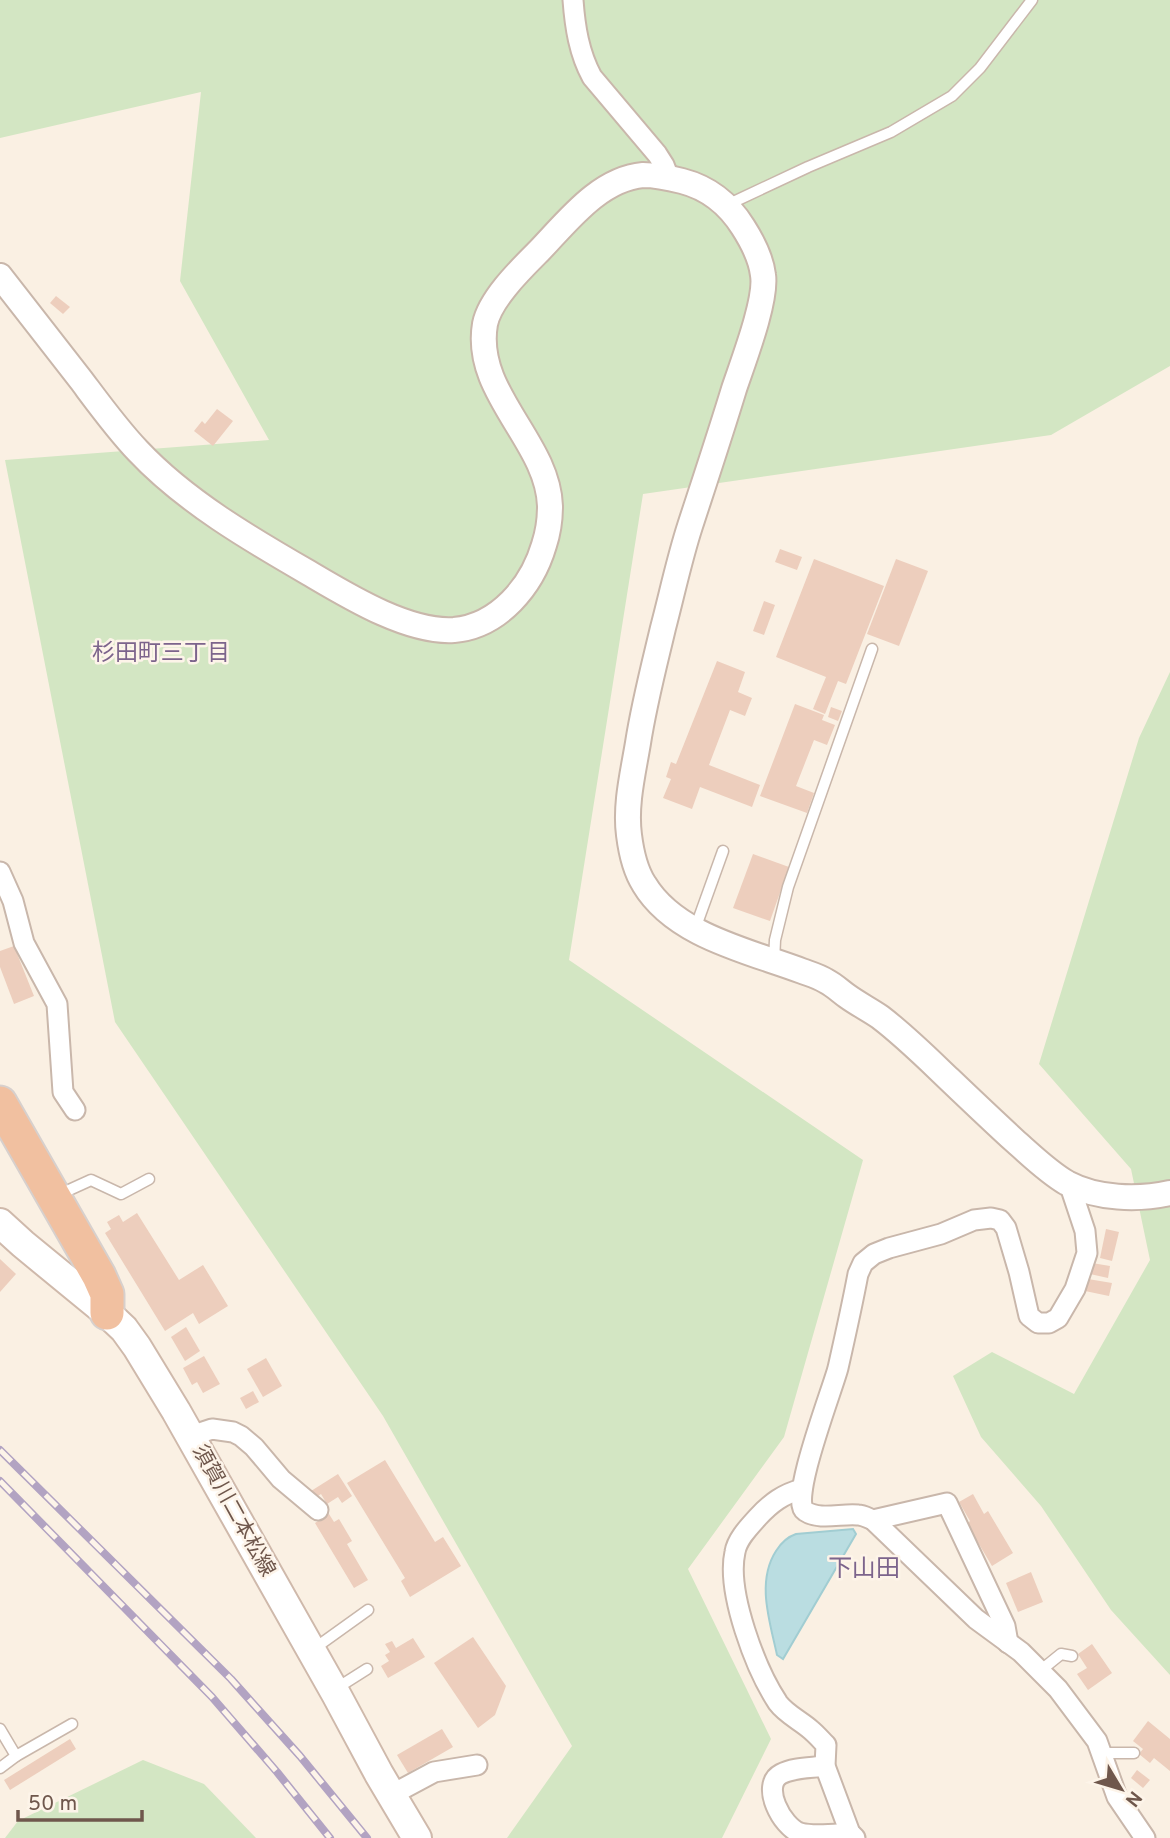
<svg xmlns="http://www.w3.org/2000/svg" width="1170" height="1838" font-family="Overpass,'Noto Sans JP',sans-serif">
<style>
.green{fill:#d3e6c3}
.water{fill:#badde1;stroke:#a1cdd2;stroke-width:2}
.building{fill:#edcebd}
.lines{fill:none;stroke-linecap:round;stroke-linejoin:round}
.service-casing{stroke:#c9b7ab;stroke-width:13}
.minor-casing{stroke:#c9b7ab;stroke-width:23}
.tertiary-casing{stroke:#c9b7ab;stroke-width:28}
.secondary-casing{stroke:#cfb9ab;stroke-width:32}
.trunk-casing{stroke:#d7d0cd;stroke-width:37}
.service{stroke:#fff;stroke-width:10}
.minor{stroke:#fff;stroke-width:19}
.tertiary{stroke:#fff;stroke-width:24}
.secondary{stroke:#fff;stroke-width:28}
.trunk{stroke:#f1c0a0;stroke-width:33}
.rail-casing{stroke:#b2a3c2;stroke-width:8}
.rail{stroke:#fdf4e9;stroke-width:5;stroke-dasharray:16;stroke-linecap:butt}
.labels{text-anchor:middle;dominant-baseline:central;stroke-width:5;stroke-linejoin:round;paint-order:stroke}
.street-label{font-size:21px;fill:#6f574c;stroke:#fdf4e9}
.neighbourhood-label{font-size:23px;fill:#7c648c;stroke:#fdf4e9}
.quarter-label{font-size:24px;fill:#7c648c;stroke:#fdf4e9}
</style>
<rect width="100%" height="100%" fill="#faf0e3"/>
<g class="green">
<path d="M0 0H1170V366L1051 435 643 494 569 960 863 1160 784 1437 688 1569 771 1739 722 1838H507L572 1746 383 1416 115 1022 5 460 269 440 180 281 201 92 0 138Z"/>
<path d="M1170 672V1675L1111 1610 1041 1506 981 1437 953 1376 992 1352 1074 1394 1150 1260 1131 1169 1039 1064 1139 738Z"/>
<path d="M143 1760 204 1784 256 1838H5L18 1821Z"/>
</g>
<path class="water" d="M853 1529 856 1534 783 1659 777 1655C770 1622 756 1582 776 1551 781 1543 787 1537 796 1534Z"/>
<g class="building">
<path d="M56 296 70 307 63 314 50 303Z"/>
<path d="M217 409 233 421 213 446 194 431 202 421 205 424Z"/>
<path d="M780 549 802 557 797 570 775 562Z"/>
<path d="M814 559 884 586 846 684 838 681 825 714 813 709 826 677 776 657Z"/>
<path d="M896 559 928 571 899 646 867 634Z"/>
<path d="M764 601 775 605 764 635 753 631Z"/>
<path d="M717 661 745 672 738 692 752 698 745 716 730 710 709 765 760 785 752 807 700 787 692 809 663 798 671 779 666 777 671 762 676 764Z"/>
<path d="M795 704 824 715 822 720 835 725 827 745 814 740 796 786 814 793 807 813 760 796Z"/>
<path d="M831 707 842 711 838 721 828 717Z"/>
<path d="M753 854 789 867 770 921 733 908Z"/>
<path d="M14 946 34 996 14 1004 0 967V951Z"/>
<path d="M137 1213 179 1280 203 1265 228 1306 199 1324 193 1313 165 1331 105 1233 111 1229 107 1222 119 1215 123 1222Z"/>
<path d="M1106 1229 1119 1232 1112 1261 1100 1258Z"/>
<path d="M0 1259 16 1274 0 1292Z"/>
<path d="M1092 1263 1110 1266 1108 1278 1090 1274Z"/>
<path d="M1088 1279 1112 1283 1109 1296 1085 1291Z"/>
<path d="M186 1327 200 1351 185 1361 171 1337Z"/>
<path d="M204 1356 220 1384 203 1393 197 1382 192 1385 183 1368Z"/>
<path d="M266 1358 282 1386 263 1397 247 1369Z"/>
<path d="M253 1391 259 1402 246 1409 240 1398Z"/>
<path d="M385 1460 435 1542 443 1537 461 1566 410 1597 401 1581 405 1578 347 1483Z"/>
<path d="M338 1474 352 1496 342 1503 338 1497 327 1504 321 1494 315 1498 311 1491Z"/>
<path d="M973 1494 984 1514 988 1511 1013 1553 992 1566 967 1524 970 1521 959 1502Z"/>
<path d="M329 1514 334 1522 339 1519 352 1541 347 1544 368 1580 354 1588 315 1523Z"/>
<path d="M1031 1572 1043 1602 1018 1612 1006 1583Z"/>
<path d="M473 1637 506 1686 495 1715 478 1728 434 1663Z"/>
<path d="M413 1638 425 1657 388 1678 381 1666 389 1661 385 1655 390 1652 385 1644 392 1641 396 1648Z"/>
<path d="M1092 1644 1112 1673 1088 1690 1077 1674 1087 1668 1078 1654Z"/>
<path d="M1148 1721 1170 1739V1771L1154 1758 1150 1763 1139 1754 1143 1749 1133 1741Z"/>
<path d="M442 1729 453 1747 408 1773 397 1755Z"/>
<path d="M70 1739 76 1749 10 1790 4 1780Z"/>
<path d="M1137 1770 1150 1780 1143 1788 1131 1778Z"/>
</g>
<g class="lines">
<g class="service-casing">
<g id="service">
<path d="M727 205 808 167 891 132 952 96 980 68 1032 0"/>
<path d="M695 929 723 851"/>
<path d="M774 961 775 940 788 887 872 649"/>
<path d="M58 1195 91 1180 121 1194 149 1179"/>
<path d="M315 1648 368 1610"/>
<path d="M1040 1671 1061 1654 1072 1656"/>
<path d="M337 1688 367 1669"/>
<path d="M0 1729 16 1756 0 1768"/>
<path d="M1102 1753H1134"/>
<path d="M16 1756 72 1724"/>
</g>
</g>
<g class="minor-casing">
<g id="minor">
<path d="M573 0C575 27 579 53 592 77L657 154 664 165 669 178"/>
<path d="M0 872 13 901 24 943 57 1004 63 1092 75 1110"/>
<path d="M1069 1183 1085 1231 1087 1253 1075 1289 1058 1318 1049 1323H1038L1029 1316 1019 1272 1006 1228 1000 1220 991 1218 974 1220 941 1234 889 1248 874 1254 863 1263 858 1274C852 1306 845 1337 838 1368 833 1388 789 1501 805 1511 820 1521 842 1513 858 1515 863 1515 868 1518 873 1520L976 1619 1021 1652 1058 1689 1097 1741 1117 1797 1145 1838"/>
<path d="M191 1436 212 1429 233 1432 241 1436 254 1447 281 1479 318 1510"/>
<path d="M802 1489C783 1494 771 1503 758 1517 749 1527 737 1539 735 1552 726 1592 756 1670 778 1703 786 1714 801 1721 811 1730 817 1735 821 1740 826 1745L825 1766 850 1833 855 1838"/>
<path d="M873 1520 947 1503 1005 1626 1008 1643"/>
<path d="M825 1766C812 1768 794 1767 781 1774 760 1785 782 1827 800 1833 814 1837 835 1834 850 1833"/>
<path d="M391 1795 434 1772 477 1765"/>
</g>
</g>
<g class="tertiary-casing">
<path id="tertiary" d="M0 276C27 311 54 345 81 380 99 404 117 429 138 451 185 501 250 539 309 573 348 596 408 633 454 630 499 626 532 586 544 545 548 533 550 519 550 506 548 441 473 393 485 324 490 299 521 269 539 251 567 222 599 179 643 175 656 175 670 178 682 181 709 188 728 203 743 227 752 241 761 258 763 275 767 300 743 362 734 389 720 435 705 480 690 526 679 560 672 594 663 628 654 666 644 704 638 743 633 773 625 805 629 835 631 851 635 870 644 884 675 936 749 951 802 971 810 974 818 976 826 981 834 985 840 991 847 996 858 1004 870 1010 880 1017 905 1036 927 1058 949 1079 971 1100 993 1121 1016 1142 1032 1156 1048 1172 1067 1183 1097 1199 1138 1200 1170 1193"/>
</g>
<g class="secondary-casing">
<path id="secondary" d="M0 1223 23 1244 107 1313 124 1329 137 1347 176 1411 336 1694 379 1774 417 1838"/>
</g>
<g class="trunk-casing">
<path id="trunk" d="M0 1103 99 1276 107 1294V1313"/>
</g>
<use href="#service" class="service"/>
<use href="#minor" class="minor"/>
<use href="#tertiary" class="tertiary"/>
<use href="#secondary" class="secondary"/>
<use href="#trunk" class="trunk"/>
<g class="rail-casing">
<g id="rail">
<path d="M0 1450 231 1679 300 1756 367 1838"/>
<path d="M0 1481 212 1697 277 1772 330 1838"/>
</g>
</g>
<use href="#rail" class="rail"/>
</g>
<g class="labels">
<g class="street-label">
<text transform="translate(233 1511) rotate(61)">須賀川二本松線</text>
</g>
<g class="neighbourhood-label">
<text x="161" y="654">杉田町三丁目</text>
</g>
<g class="quarter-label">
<text x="864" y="1570">下山田</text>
</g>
</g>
<g transform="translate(1121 1789) rotate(128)" stroke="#fdf4e9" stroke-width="5" paint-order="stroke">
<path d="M0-5L12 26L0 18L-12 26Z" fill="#6f574c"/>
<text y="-10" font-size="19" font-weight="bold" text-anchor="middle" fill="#6f574c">N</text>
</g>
<path d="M18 1810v10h124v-10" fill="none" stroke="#6f574c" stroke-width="3.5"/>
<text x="28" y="1810" font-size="21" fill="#6f574c" stroke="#fdf4e9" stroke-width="5" paint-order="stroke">50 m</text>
</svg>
